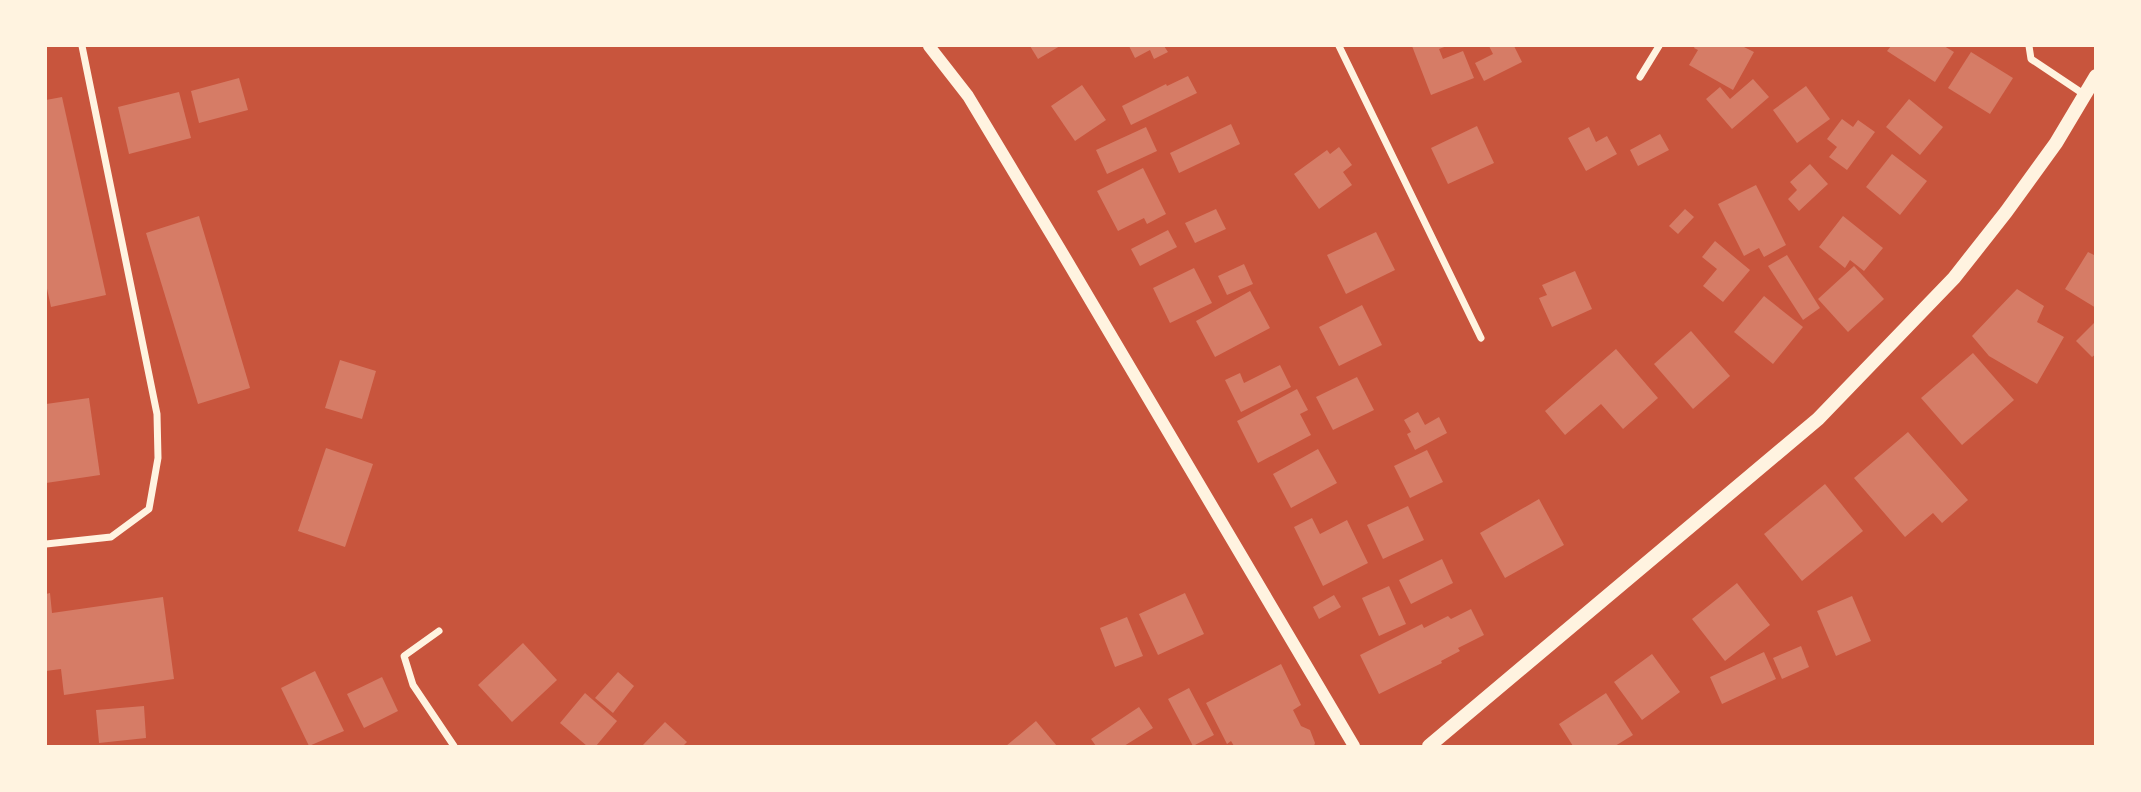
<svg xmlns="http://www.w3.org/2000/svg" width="2141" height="792" font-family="'Titillium Web',sans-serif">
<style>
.building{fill:#d67c66}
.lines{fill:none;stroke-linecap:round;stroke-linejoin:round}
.minor{stroke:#fff3e0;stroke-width:7}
.tertiary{stroke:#fff3e0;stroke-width:12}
.secondary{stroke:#fff3e0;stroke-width:14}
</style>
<rect width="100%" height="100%" fill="#c8553d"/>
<g class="building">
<path d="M1030 46H1060L1038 59Z"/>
<path d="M1129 46H1164L1168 52 1154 59 1150 50 1135 58Z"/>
<path d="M1412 46H1447L1439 49 1443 59 1463 51 1474 78 1431 95Z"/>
<path d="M1489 46H1514L1522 62 1484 81 1475 63 1493 54Z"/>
<path d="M1695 46H1742L1754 52 1733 90 1689 65 1698 50 1694 48Z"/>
<path d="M1891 46H1944L1954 52 1935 82 1887 51Z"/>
<path d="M1971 52 2013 78 1990 114 1948 88Z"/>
<path d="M1188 76 1197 93 1131 125 1122 106 1166 84 1167 86Z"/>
<path d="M239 78 248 110 199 123 191 91Z"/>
<path d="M1753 79 1769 97 1732 129 1706 99 1720 87 1730 99Z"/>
<path d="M1082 85 1106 120 1075 141 1051 106Z"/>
<path d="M1806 86 1830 119 1797 143 1773 110Z"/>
<path d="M179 92 191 138 129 154 118 107Z"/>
<path d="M62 97 106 295 51 307 46 284V100Z"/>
<path d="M1909 99 1943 127 1920 155 1886 127Z"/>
<path d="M1842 119 1853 127 1858 120 1875 132 1847 170 1829 157 1837 147 1827 139Z"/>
<path d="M1231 124 1240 144 1179 173 1170 153Z"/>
<path d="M1477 126 1494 163 1448 184 1431 148Z"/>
<path d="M1146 127 1157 151 1107 174 1096 150Z"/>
<path d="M1589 127 1596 142 1607 136 1617 154 1586 171 1568 138Z"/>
<path d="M1660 134 1669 150 1638 166 1630 150Z"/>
<path d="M1339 147 1352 165 1343 172 1352 185 1319 209 1294 174 1327 150 1330 154Z"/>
<path d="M1892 154 1927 181 1900 215 1866 187Z"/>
<path d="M1810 164 1828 184 1799 211 1788 199 1797 190 1790 182Z"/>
<path d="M1143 168 1166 214 1147 224 1144 218 1118 231 1097 191Z"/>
<path d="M1756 185 1786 245 1764 257 1759 248 1744 256 1718 204Z"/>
<path d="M1216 209 1226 229 1195 243 1185 223Z"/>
<path d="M1685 209 1694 217 1678 234 1669 226Z"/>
<path d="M199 216 250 388 198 404 146 233Z"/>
<path d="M1843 216 1883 248 1864 271 1850 260 1845 268 1819 247Z"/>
<path d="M1168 230 1177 247 1140 266 1131 249Z"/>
<path d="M1376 232 1395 270 1346 294 1327 255Z"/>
<path d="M1715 241 1750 270 1723 302 1703 286 1717 269 1702 257Z"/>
<path d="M2088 252 2096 256V308L2065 289Z"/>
<path d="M1787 255 1820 308 1803 320 1768 266Z"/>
<path d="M1244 264 1253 284 1227 295 1218 276Z"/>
<path d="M1854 266 1884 299 1848 332 1818 299Z"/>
<path d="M1194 268 1212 303 1170 323 1153 288Z"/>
<path d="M1575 271 1592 309 1552 327 1539 298 1547 295 1542 285Z"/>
<path d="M2017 289 2044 306 2037 322 2064 337 2037 384 1989 356 1972 336Z"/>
<path d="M1250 291 1270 328 1215 357 1196 321Z"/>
<path d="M1764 296 1803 327 1773 364 1734 332Z"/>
<path d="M1362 305 1382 345 1339 366 1319 327Z"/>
<path d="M2096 321V354L2092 357 2076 341Z"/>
<path d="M1691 331 1730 376 1693 409 1654 364Z"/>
<path d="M1616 349 1658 398 1623 429 1601 404 1565 435 1545 411Z"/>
<path d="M1973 353 2014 400 1962 445 1921 398Z"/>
<path d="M340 360 376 371 362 419 325 408Z"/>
<path d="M1280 365 1291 387 1241 412 1225 380 1240 373 1244 383Z"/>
<path d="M1357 377 1374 410 1333 430 1316 397Z"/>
<path d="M1297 389 1308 410 1300 414 1311 435 1258 463 1237 421Z"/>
<path d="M89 398 100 475 46 483V404Z"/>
<path d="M1418 412 1425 425 1439 417 1447 433 1415 450 1407 434 1411 432 1404 420Z"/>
<path d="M1908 432 1968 500 1942 523 1933 513 1905 537 1854 478Z"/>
<path d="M326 448 373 464 345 547 298 531Z"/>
<path d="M1318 449 1337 483 1291 508 1273 474Z"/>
<path d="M1427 450 1443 482 1410 498 1394 466Z"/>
<path d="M1825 484 1863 531 1802 581 1764 534Z"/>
<path d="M1539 499 1564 545 1505 578 1480 533Z"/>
<path d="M1408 506 1424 540 1383 559 1367 525Z"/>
<path d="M1312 518 1320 534 1347 520 1368 563 1323 586 1294 527Z"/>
<path d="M1442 559 1453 583 1411 604 1399 580Z"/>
<path d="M1737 583 1770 625 1725 661 1692 619Z"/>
<path d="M1389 586 1406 624 1379 636 1362 598Z"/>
<path d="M50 593 52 613 163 597 174 679 64 695 61 669 46 671V594Z"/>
<path d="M1185 593 1204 634 1158 655 1139 614Z"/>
<path d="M1334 595 1341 607 1319 619 1313 607Z"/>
<path d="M1852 596 1871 641 1836 656 1817 611Z"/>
<path d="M1471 609 1484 635 1458 648 1460 651 1441 661 1442 663 1379 694 1360 655 1422 624 1424 628 1448 616 1451 619Z"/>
<path d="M1127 617 1143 656 1115 667 1100 628Z"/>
<path d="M523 643 557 680 512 722 478 685Z"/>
<path d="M1801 646 1809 667 1782 679 1773 658Z"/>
<path d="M1764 652 1776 679 1722 704 1710 677Z"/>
<path d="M1652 654 1680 692 1642 720 1614 682Z"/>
<path d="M1281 664 1301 705 1293 710 1301 726 1310 730 1315 743 1314 746H1234L1231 741 1227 744 1206 703Z"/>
<path d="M315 671 344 731 309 746 281 688Z"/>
<path d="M618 672 634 686 613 713 595 698Z"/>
<path d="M382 677 398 711 364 728 347 694Z"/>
<path d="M1189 688 1214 735 1193 746 1168 699Z"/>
<path d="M585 693 617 721 596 746H587L560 723Z"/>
<path d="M1606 693 1633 735 1615 746H1573L1559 724Z"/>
<path d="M144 706 146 738 99 743 96 710Z"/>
<path d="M1139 707 1153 728 1124 746H1096L1091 739Z"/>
<path d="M1036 721 1057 746H1006Z"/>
<path d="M665 722 687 742 683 746H642Z"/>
</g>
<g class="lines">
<g class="minor">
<path d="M1339 46 1481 338"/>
<path d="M2029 46 2031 59 2085 95"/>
<path d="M1640 77 1659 46"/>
<path d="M46 544 111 537 149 509 158 458 157 414 82 46"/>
<path d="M439 631 404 656 413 685 454 746"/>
</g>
<path class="tertiary" d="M929 46 968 96 1060 249 1354 746"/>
<path class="secondary" d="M1429 746 1818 419 1954 278 2006 212 2056 143 2096 76"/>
</g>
<rect width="2141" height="792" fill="none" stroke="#fff3e0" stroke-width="94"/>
</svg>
